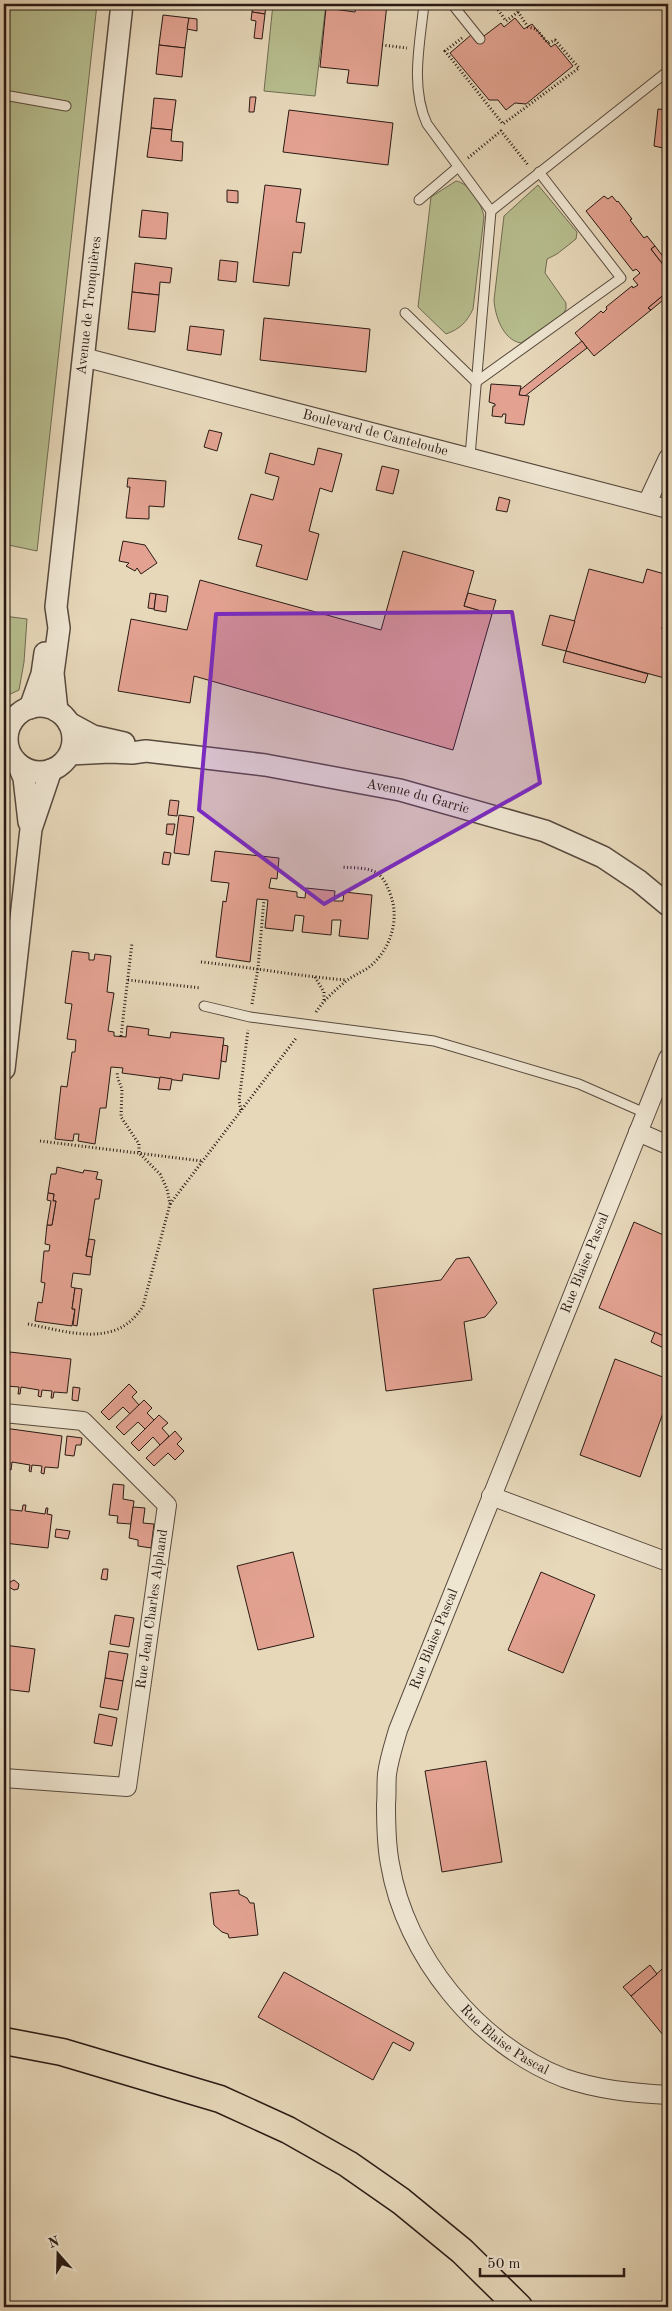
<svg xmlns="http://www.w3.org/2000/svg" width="672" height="2311" font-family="'Old Standard TT',serif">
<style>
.green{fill:#b7be8f;stroke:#706c52}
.building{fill:#e3a291;stroke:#291a14}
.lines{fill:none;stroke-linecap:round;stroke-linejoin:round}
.service-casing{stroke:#584a3e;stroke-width:11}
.minor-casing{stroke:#584a3e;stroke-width:20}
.tertiary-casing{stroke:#584a3e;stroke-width:24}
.primary-casing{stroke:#291a14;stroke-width:29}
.path{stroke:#291a14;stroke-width:3;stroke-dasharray:1 2.5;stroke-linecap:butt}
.service{stroke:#efe6d2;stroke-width:9}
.minor{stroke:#efe6d2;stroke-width:18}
.tertiary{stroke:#efe6d2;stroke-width:21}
.primary{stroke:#e7d8ba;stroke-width:26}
.marked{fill:#7b2cbf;fill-opacity:0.2;stroke:#7b2cbf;stroke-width:4;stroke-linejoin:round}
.labels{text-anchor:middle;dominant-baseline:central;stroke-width:4.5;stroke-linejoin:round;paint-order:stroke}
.street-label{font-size:14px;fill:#291a14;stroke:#efe6d2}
</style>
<rect width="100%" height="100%" fill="#e7d8ba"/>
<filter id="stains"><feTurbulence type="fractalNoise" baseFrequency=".004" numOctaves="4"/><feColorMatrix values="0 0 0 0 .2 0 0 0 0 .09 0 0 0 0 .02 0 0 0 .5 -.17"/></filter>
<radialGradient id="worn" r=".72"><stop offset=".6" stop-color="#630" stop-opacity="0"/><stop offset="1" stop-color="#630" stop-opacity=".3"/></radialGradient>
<g class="green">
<path d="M4 4H97L37 551 4 544Z"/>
<path d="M273 4H326L315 96 264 91Z"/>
<path d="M456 181C469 183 482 204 484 217L473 309C467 322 460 329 446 334L418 307 431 197Z"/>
<path d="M538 185 577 232 576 239 557 254 547 259 545 273 566 303V309L563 314 521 343C503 340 495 316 494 300L504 216Z"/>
<path d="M4 616 27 619 24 662 19 690 4 697Z"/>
</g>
<g class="building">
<path d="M253 4 266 5 265 14 252 12Z"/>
<path d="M356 4H387L378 86 347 83 349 70 320 67 326 8 355 12Z"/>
<path d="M252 12 265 14 262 39 254 38 256 21 251 20Z"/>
<path d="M163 15 189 18 185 48 159 45Z"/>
<path d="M189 18 197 19V31L187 29Z"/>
<path d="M515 18 524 29 532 24 551 47 555 44 573 66 526 104 515 103 506 110 498 100H489L450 53 471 35 476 42 501 23 504 27Z"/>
<path d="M159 45 185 48 182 77 156 74Z"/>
<path d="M250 97H256L254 112H249Z"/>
<path d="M154 98 176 100 172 130 151 128Z"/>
<path d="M658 109 667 110 668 151H662L663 148 654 146Z"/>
<path d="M289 110 393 123 388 165 283 152Z"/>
<path d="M151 128 172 130 171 141 183 142 182 161 147 157Z"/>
<path d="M265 185 301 189 296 222 305 223 301 253 293 252 289 286 253 282Z"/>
<path d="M227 190 238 191V203L227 202Z"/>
<path d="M604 196 608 199 612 196 617 202 618 201 632 219 630 220 644 238 647 236 655 246 651 249 668 271 664 276 668 283 662 288 666 293 648 308 651 310 594 356 575 333 601 311 603 313 607 309 606 307 632 286 633 288 638 285 633 279 640 273 636 269 633 271 586 211Z"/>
<path d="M142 210 168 213 166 239 139 237Z"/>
<path d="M655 246 668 263V271L651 249Z"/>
<path d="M220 260 238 262 236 282 218 280Z"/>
<path d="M135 263 172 268 170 283 160 282 159 295 132 292Z"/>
<path d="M666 284 668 296 651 310 648 308 666 293 662 288Z"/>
<path d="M132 292 159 295 155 332 128 329Z"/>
<path d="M264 318 370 329 366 372 260 360Z"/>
<path d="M190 326 224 330 221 355 187 350Z"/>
<path d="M582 341 587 348 525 396 519 395 520 390Z"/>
<path d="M491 384 521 386 519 395 529 396 524 425 505 423 506 414H503L502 417 492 416 493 406H495V404L489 402Z"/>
<path d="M209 430 222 433 217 451 204 447Z"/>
<path d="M318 448 342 454 332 492 320 488 309 531 319 534 307 580 256 566 262 545 238 539 251 494 273 500 279 477 265 473 270 453 314 465Z"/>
<path d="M382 466 399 470 393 494 376 490Z"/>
<path d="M128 478 166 481 164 507 149 506V519L126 518 130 487H127Z"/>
<path d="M499 497 510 500 507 512 496 510Z"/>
<path d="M123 541 145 545 157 563 141 574 137 568 135 571 126 566 129 563 119 561Z"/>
<path d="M403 551 474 571 464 606 492 614 453 750 194 676 190 703 118 691 131 619 187 630 200 580 381 630Z"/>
<path d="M589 569 643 583 647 569 668 575V604L662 629 668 630V679L566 651Z"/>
<path d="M150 593 156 594 154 609 148 608Z"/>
<path d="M468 593 496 600 492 614 464 606Z"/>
<path d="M156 594 168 596 166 612 154 610Z"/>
<path d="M666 613 668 614V630L662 629Z"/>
<path d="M550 615 575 621 566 651 542 645Z"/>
<path d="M566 651 648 674 645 683 563 662Z"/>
<path d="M170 800 179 801 177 816 168 815Z"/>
<path d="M179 815 194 817 189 855 174 853Z"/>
<path d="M167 824H175L173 835 166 834Z"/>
<path d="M215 851 279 858 277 879 271 878 269 888 297 892V897L305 898 306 888 335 891 334 901H343L344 892 372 895 368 939 339 936 341 920H332L331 935 302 932 304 916 295 915 293 931 265 928 268 900 257 899 250 962 216 957 223 901 226 902 229 883 211 881Z"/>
<path d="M164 852 171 853 169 865 162 864Z"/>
<path d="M72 951 89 953V960H94L95 954 111 956 107 992 114 993 108 1031 114 1032V1036L126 1037 127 1026 149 1029 148 1035 170 1038 171 1032 224 1038 219 1079 183 1074 182 1081 122 1073 123 1068 111 1067 106 1108H100L95 1144 78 1141 79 1134H74L73 1141 55 1139 61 1086 67 1087 72 1052H75L76 1040 67 1039 72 1004 65 1003Z"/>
<path d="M223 1045 228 1046 226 1062 221 1061Z"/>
<path d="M160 1077 172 1079 170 1090 158 1089Z"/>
<path d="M57 1167 83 1173 84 1170 98 1172 96 1179 102 1180 99 1199H95L86 1256 92 1257 90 1275 73 1273 71 1287 75 1288 72 1309H75L72 1326 35 1321 38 1302 42 1303 45 1283 41 1282 44 1251H49L50 1245 45 1244 47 1225H52L56 1201H53L54 1194 48 1193 51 1174H56Z"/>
<path d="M48 1193 54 1194 53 1201H56L52 1225H47L51 1201 47 1200Z"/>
<path d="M634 1222 668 1237V1338L599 1308Z"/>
<path d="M89 1239 95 1240 92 1257 86 1256Z"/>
<path d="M469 1257 497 1303 485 1317 464 1322 472 1380 386 1391 373 1289 441 1280 456 1259Z"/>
<path d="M75 1288 82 1289 77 1326 73 1325 75 1309H72Z"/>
<path d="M655 1332 668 1338V1350L651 1342Z"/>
<path d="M10 1352 71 1359 67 1393 54 1392 53 1398H51L52 1391 42 1390 41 1397 38 1396 39 1390 21 1387 20 1394H18L19 1387 6 1386Z"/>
<path d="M615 1359 668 1379V1399L640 1477 580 1455Z"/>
<path d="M129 1384 137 1392 132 1397 139 1405 130 1414 123 1407 109 1420 101 1412Z"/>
<path d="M73 1387 80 1388 78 1401 72 1400Z"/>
<path d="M144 1400 152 1408 147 1413 154 1420 145 1429 138 1422 124 1435 116 1427Z"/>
<path d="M159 1415 168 1423 162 1428 169 1436 160 1445 153 1437 139 1451 131 1443Z"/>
<path d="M4 1428 62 1436 58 1468 45 1467 44 1474 41 1473 42 1466 32 1465 31 1472 29 1471 30 1465 12 1462 11 1470 9 1469 10 1462H4Z"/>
<path d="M175 1431 182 1439 177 1444 184 1451 175 1460 168 1453 154 1466 146 1458Z"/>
<path d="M67 1436 82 1438 81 1445H76L74 1456 65 1455Z"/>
<path d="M113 1484 124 1485 123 1499 134 1501 131 1524 117 1523 118 1516 109 1515Z"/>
<path d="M23 1505H26L25 1511 45 1514 46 1508H48L47 1514 52 1515 48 1548 4 1543V1509L22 1511Z"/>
<path d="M133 1507 145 1508 143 1523 154 1524 151 1548 138 1546V1540L129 1538Z"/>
<path d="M56 1529 70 1531 68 1539 55 1537Z"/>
<path d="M293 1552 314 1637 258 1650 237 1566Z"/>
<path d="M103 1569H108L107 1580 101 1579Z"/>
<path d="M541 1572 595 1595 563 1673 508 1650Z"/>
<path d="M14 1580 19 1584 18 1589 14 1590 9 1587 10 1582Z"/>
<path d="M115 1615 134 1618 129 1647 110 1644Z"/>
<path d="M4 1645 35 1649 29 1692 4 1689Z"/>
<path d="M109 1651 128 1654 123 1681 105 1678Z"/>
<path d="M105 1678 123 1681 118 1710 100 1707Z"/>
<path d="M99 1714 117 1718 112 1746 94 1743Z"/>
<path d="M486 1761 502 1862 442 1872 425 1771Z"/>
<path d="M239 1890V1894L247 1898 250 1903H254L258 1935 229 1938 228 1934 222 1932 214 1925 210 1893Z"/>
<path d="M668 1964V2041L631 1996Z"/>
<path d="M650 1965 657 1974 631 1996 623 1987Z"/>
<path d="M284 1972 414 2043 410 2051 393 2042 373 2080 258 2017Z"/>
</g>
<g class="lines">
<g class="service-casing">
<g id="service">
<path d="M424 4C420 43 410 87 427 124L491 211 668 71"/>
<path d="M452 4 480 39"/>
<path d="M4 95 66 106"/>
<path d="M419 200 458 167"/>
<path d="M405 313 476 382 621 278 539 172"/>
<path d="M470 456 491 211"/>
<path d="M204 1006 250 1017 434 1041 579 1084 645 1113"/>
</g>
</g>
<g class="minor-casing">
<g id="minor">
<path id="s1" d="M83 357 668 509"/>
<path d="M647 503 668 458"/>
<path id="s2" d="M668 1058 398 1730C394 1744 389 1759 387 1774 386 1783 387 1794 386 1804 386 1824 386 1844 390 1864 405 1955 478 2045 564 2078 598 2090 633 2093 668 2095"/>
<path d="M638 1132 668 1145"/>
<path d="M4 1413 83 1421 167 1505 127 1787 4 1778"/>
<path d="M491 1496 668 1562"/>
</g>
</g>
<g class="tertiary-casing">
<g id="tertiary">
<circle cx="40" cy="739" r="33"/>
<path d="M30 708 42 674 45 653"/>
<path id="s3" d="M57 711 53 673 59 628 56 607 122 4"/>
<path d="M69 723 93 736 124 743"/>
<path id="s4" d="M70 754 110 752 132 753 146 751 265 765 400 790 545 831 603 857 639 881 668 905"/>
<path d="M18 764 24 778 29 822"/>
<path d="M4 1069 31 829 51 770"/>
</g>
</g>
<g class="primary-casing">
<path id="primary" d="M4 2041 62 2052 220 2099 288 2130 348 2164 401 2201 462 2251 519 2307"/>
</g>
<g class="path">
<path d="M494 4 506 21 518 12 519 4"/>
<path d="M462 38 445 51 503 124 579 68 555 40 548 43 536 29 528 27 518 12"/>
<path d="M382 45 407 48"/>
<path d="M468 158 501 131 528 165"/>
<path d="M201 962C250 967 297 976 346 980"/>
<path d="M315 977 324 992V1000"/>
<path d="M128 980 201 988"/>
<path d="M252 1004 258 968 264 900"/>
<path d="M316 1012C324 1000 334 991 345 982 352 976 360 973 368 968 389 952 400 922 391 896 381 866 370 869 341 867"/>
<path d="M121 1036 132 943"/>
<path d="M241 1110 239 1101 248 1030"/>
<path d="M40 1141 202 1161"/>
<path d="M170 1204 297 1037"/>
<path d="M28 1324C69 1332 117 1349 143 1306L170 1204 167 1189 160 1174 139 1153V1144L121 1117 122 1089 118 1079 117 1072"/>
</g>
<use href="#service" class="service"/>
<use href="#minor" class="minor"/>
<use href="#tertiary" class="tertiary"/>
<use href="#primary" class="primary"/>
</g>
<path class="marked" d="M512 612 540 783 324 904 199 810 216 614Z"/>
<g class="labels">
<g class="street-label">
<text stroke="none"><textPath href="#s3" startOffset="408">Avenue de Tronquières</textPath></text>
<text stroke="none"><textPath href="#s1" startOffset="302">Boulevard de Canteloube</textPath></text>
<text stroke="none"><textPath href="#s4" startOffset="352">Avenue du Garric</textPath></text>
<text transform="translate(585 1263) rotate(-68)">Rue Blaise Pascal</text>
<text transform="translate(152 1609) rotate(-82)">Rue Jean Charles Alphand</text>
<text transform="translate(434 1639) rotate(-68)">Rue Blaise Pascal</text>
<text stroke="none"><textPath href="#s2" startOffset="1076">Rue Blaise Pascal</textPath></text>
</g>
</g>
<rect width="672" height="2311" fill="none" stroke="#e7d8ba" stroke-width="20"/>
<rect x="5" y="5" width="662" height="2301" fill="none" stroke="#291a14" stroke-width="2.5"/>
<rect x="10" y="10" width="652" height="2291" fill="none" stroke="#291a14"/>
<g transform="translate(58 2254) rotate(340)" stroke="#efe6d2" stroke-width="4" paint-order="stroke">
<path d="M0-4L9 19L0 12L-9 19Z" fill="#291a14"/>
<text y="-8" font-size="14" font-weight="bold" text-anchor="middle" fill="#291a14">N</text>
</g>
<path d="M480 2268v8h144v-8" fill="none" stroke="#291a14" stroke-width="2.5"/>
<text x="487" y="2268" font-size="15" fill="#291a14" stroke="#efe6d2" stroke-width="4" paint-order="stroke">50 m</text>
<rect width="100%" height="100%" filter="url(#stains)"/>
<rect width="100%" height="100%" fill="url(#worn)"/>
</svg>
